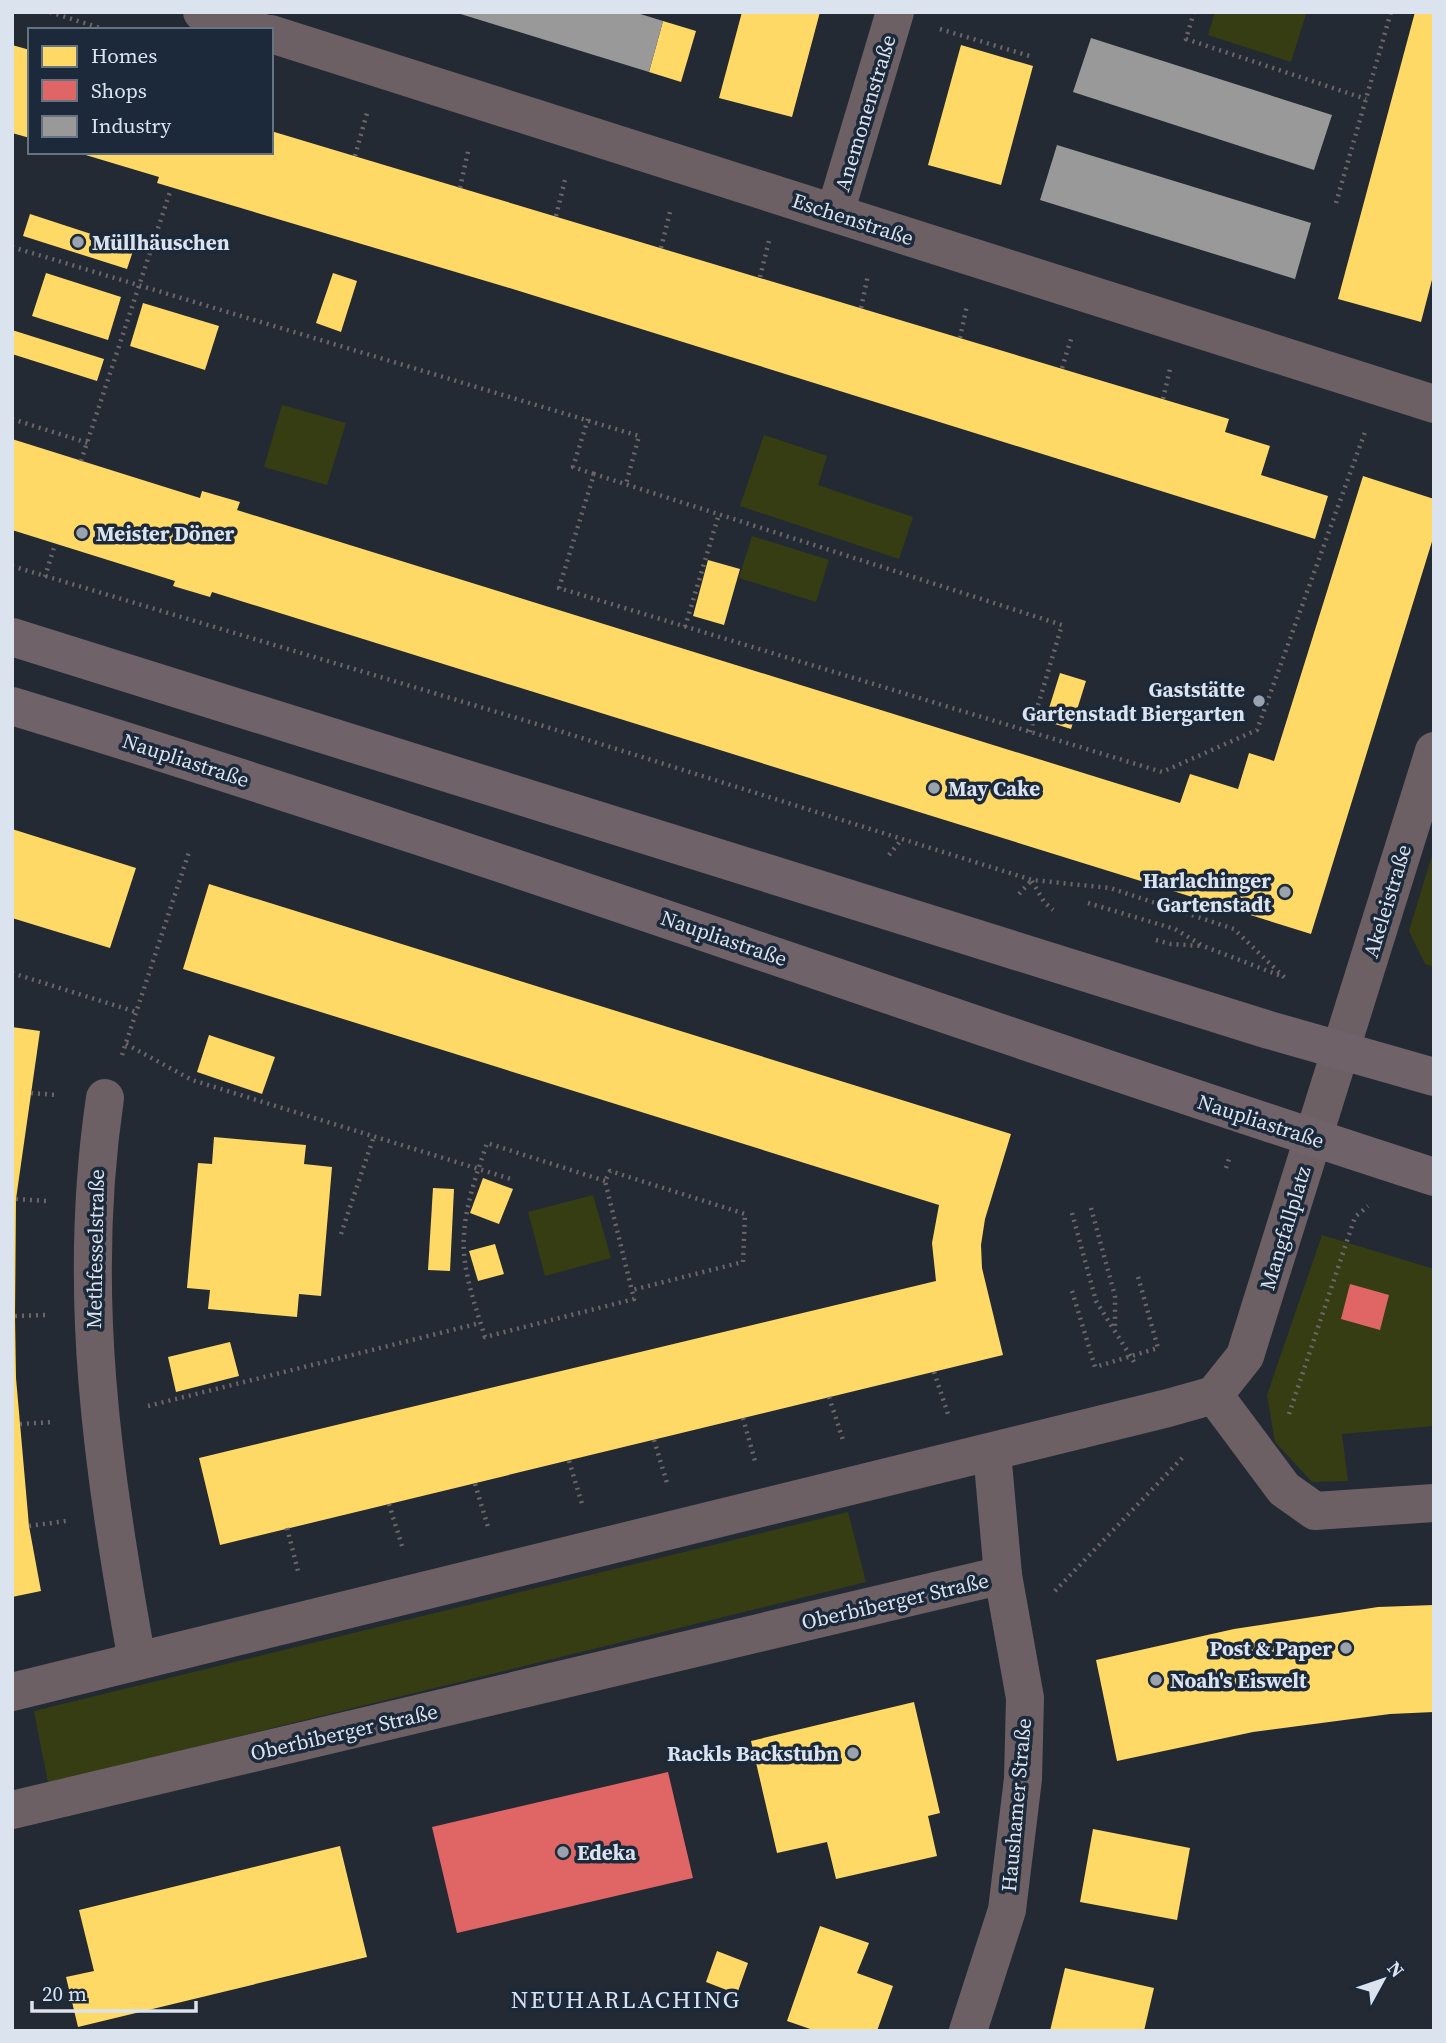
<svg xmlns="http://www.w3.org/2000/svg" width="1446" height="2043" font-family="'Source Serif 4',serif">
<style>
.green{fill:#363d13}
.homes{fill:#ffd966}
.shops{fill:#e06666}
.industry{fill:#999}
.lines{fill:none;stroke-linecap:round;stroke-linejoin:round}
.path{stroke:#6d656a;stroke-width:4.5;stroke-dasharray:2 5;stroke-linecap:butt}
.street{stroke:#6d6065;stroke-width:38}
.secondary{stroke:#6f6269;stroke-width:38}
.poi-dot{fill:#9aa2ad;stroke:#1c293a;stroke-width:2.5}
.labels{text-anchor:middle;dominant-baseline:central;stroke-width:7;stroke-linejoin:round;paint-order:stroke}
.street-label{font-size:21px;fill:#dae3ee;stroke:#1c293a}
.poi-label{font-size:21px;font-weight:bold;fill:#dae3ee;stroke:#1c293a;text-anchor:start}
.quarter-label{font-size:24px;letter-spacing:2px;fill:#dae3ee;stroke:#1c293a}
</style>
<rect width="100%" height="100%" fill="#232a33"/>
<g class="green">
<path d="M1215 12H1299L1306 14 1291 62 1208 35Z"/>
<path d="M282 405 346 423 327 485 264 467Z"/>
<path d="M764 435 827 456 818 485 913 517 899 559 740 506Z"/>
<path d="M752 536 829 560 816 602 739 578Z"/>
<path d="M1434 849V967L1425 964 1409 931Z"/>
<path d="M593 1195 611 1258 545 1276 528 1212Z"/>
<path d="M1322 1235 1434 1269V1426L1342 1434 1348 1481 1312 1482 1275 1442 1267 1395Z"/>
<path d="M848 1512 866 1582 48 1783 34 1711Z"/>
</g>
<g class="homes">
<path d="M742 12H820L792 117 719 98Z"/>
<path d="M1415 12H1434V272L1421 322 1338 299Z"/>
<path d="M663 21 696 31 681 82 649 72Z"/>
<path d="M12 45 30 50V138L12 133Z"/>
<path d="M961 45 1033 66 1001 185 928 165Z"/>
<path d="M271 131 1229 419 1225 432 1270 446 1261 475 1328 496 1315 539 506 287 157 183 159 177 79 153 271 152Z"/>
<path d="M30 214 134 248 127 269 23 236Z"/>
<path d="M46 273 121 297 108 340 32 316Z"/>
<path d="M333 273 357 281 341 332 316 323Z"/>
<path d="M143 303 219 326 205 370 130 346Z"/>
<path d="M12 330 104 359 97 381 12 354Z"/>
<path d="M12 439 200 498 202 491 240 502 237 510 1180 803 1190 774 1238 789 1249 753 1274 761 1363 476 1434 499V535L1311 934 212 592 210 597 173 586 175 581 12 530Z"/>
<path d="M708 560 740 569 724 625 693 616Z"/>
<path d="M1060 673 1086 681 1071 729 1045 721Z"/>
<path d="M12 829 136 868 110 948 12 918Z"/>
<path d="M209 884 1011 1134 985 1219 981 1245 982 1268 1003 1355 220 1545 199 1458 936 1281 932 1243 939 1205 183 969Z"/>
<path d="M12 1027 40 1031 16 1199 15 1316 16 1378 29 1526 41 1591 12 1597Z"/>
<path d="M209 1035 275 1057 262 1094 197 1072Z"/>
<path d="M214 1137 306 1145 304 1164 332 1167 321 1296 299 1294 297 1317 208 1309 210 1290 187 1288 198 1163 212 1164Z"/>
<path d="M483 1178 513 1189 499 1224 470 1213Z"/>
<path d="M433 1188 454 1189 450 1271 428 1270Z"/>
<path d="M495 1244 504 1274 478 1281 469 1251Z"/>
<path d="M230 1342 239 1376 176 1392 168 1357Z"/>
<path d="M1434 1605V1712L1390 1714 1253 1732 1117 1761 1096 1660 1234 1629 1378 1607Z"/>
<path d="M914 1702 940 1813 928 1816 937 1856 836 1879 827 1842 777 1853 751 1741Z"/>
<path d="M1093 1829 1190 1848 1177 1920 1080 1902Z"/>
<path d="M340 1846 367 1957 78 2027 66 1977 94 1971 79 1910Z"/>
<path d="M820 1926 869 1943 857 1973 893 1986 877 2031H816L787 2021Z"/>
<path d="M717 1951 748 1963 737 1994 706 1982Z"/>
<path d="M1065 1968 1154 1988 1144 2031H1050Z"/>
</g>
<g class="shops">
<path d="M1350 1284 1389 1295 1380 1330 1341 1319Z"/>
<path d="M668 1772 693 1878 457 1933 432 1827Z"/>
</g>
<g class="industry">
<path d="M454 12H634L663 21 649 72Z"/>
<path d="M1091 38 1332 115 1314 170 1073 92Z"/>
<path d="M1057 145 1311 223 1295 279 1040 200Z"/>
</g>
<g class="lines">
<g class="path">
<path d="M50 12 106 30"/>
<path d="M1194 12 1186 39 1366 99"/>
<path d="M940 29 1033 57"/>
<path d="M355 156 367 113"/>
<path d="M460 188 469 147"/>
<path d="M1336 203 1391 12"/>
<path d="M556 216 566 176"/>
<path d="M12 247 639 436 626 484"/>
<path d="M661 248 670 212"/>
<path d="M760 277 769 241"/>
<path d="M861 308 868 275"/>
<path d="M960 338 967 305"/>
<path d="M1062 368 1071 339"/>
<path d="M1163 399 1170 369"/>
<path d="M12 419 88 443"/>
<path d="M588 419 573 467 594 474"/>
<path d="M81 461 170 192"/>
<path d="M12 566 550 728 1032 880 1110 888 1234 929 1285 978"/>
<path d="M45 577 55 544"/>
<path d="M685 627 719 514"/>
<path d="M1030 732 1062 625 594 474 559 588 1162 772 1257 730 1365 432"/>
<path d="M889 855 902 839"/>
<path d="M1032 881 1044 902 1053 910"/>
<path d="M1019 894 1032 880"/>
<path d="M1088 903 1175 929 1203 946 1281 976"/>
<path d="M1156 940 1171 944 1202 946"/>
<path d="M12 973 136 1012"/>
<path d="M126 1044 192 1080 511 1179"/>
<path d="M122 1055 190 849"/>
<path d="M31 1093 56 1095"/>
<path d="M1226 1168 1229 1159"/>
<path d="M605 1181 487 1143C477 1173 466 1203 464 1234 461 1267 475 1305 485 1337L634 1299 605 1181 610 1171 745 1214 743 1262 632 1290"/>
<path d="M16 1199 47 1201"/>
<path d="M1091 1208 1115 1296V1329"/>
<path d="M1072 1213 1096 1301 1136 1365"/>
<path d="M341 1234 374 1136"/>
<path d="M1072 1291 1095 1367 1158 1348 1137 1273"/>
<path d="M15 1316 45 1315"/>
<path d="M934 1372 948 1414"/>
<path d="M829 1397 843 1440"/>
<path d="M148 1406 480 1323"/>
<path d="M1289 1414 1355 1217 1368 1206"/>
<path d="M743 1418 755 1461"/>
<path d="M20 1424 54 1422"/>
<path d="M654 1440 667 1483"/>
<path d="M569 1461 582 1504"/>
<path d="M475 1484 488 1527"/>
<path d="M389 1504 402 1546"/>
<path d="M29 1526 66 1521"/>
<path d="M287 1528 298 1571"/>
<path d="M1055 1591 1184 1456"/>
</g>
<g class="street">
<path d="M202 12 257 30"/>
<path d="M271 34 1434 404"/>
<path d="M835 213 895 12"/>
<path d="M105 1098C76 1293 103 1470 137 1661"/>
<path d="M1214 1395 1284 1489 1315 1511 1434 1503"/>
<path d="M12 1692 1168 1408 1214 1395 1245 1356 1434 751"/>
<path d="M12 1810 1003 1575"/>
<path d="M968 2031 1007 1910 1023 1779 1025 1698 1003 1575 992 1452"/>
</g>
<g class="secondary">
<path d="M12 637 1269 1030 1434 1077"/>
<path d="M12 706C490 852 959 1024 1434 1177"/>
</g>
</g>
<g class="poi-dot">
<circle cx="78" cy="242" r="7"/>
<circle cx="82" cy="533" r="7"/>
<circle cx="1259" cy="701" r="7"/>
<circle cx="934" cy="788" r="7"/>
<circle cx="1285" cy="892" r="7"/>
<circle cx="1346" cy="1648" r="7"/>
<circle cx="1156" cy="1680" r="7"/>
<circle cx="853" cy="1753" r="7"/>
<circle cx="563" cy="1852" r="7"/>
</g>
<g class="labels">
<g class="street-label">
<text transform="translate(865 113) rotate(-73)">Anemonenstraße</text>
<text transform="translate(853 219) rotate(18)">Eschenstraße</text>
<text transform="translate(186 760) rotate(18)">Naupliastraße</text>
<text transform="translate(1387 901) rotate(-73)">Akeleistraße</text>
<text transform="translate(724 938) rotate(19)">Naupliastraße</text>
<text transform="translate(1261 1121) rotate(18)">Naupliastraße</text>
<text transform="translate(1285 1228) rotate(-73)">Mangfallplatz</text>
<text transform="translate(95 1249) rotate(-89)">Methfesselstraße</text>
<text transform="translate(895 1601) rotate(-13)">Oberbiberger Straße</text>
<text transform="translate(344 1732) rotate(-13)">Oberbiberger Straße</text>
<text transform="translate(1016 1805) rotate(-85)">Haushamer Straße</text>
</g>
<g class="poi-label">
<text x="92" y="242">Müllhäuschen</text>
<text x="96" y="533">Meister Döner</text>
<text x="1245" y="689" text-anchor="end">Gaststätte<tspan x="1245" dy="24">Gartenstadt Biergarten</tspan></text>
<text x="948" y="788">May Cake</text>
<text x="1271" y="880" text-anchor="end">Harlachinger<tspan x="1271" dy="24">Gartenstadt</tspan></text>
<text x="1332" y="1648" text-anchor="end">Post &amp; Paper</text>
<text x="1170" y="1680">Noah's Eiswelt</text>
<text x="839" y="1753" text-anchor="end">Rackls Backstubn</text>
<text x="577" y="1852">Edeka</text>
</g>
<g class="quarter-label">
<text x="626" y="1999">NEUHARLACHING</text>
</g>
</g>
<rect width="1446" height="2043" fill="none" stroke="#dae3ee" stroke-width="28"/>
<rect x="28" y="28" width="245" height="126" fill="#1c293a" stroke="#687382" stroke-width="2"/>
<rect x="42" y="46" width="35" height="21" fill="#ffd966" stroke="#687382" stroke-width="2"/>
<text x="91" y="63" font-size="21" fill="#dae3ee">Homes</text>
<rect x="42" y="80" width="35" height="21" fill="#e06666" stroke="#687382" stroke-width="2"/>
<text x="91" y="98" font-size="21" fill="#dae3ee">Shops</text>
<rect x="42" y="116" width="35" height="21" fill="#999999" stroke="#687382" stroke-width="2"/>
<text x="91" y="133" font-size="21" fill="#dae3ee">Industry</text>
<g transform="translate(1383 1980) rotate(50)" stroke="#1c293a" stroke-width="5" paint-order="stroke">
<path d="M0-5L12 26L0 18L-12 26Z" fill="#dae3ee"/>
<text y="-10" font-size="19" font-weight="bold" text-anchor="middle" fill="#dae3ee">N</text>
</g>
<path d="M32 2001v10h164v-10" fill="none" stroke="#dae3ee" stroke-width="3.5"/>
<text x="42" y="2001" font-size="21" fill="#dae3ee" stroke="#1c293a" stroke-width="5" paint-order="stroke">20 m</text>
</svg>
